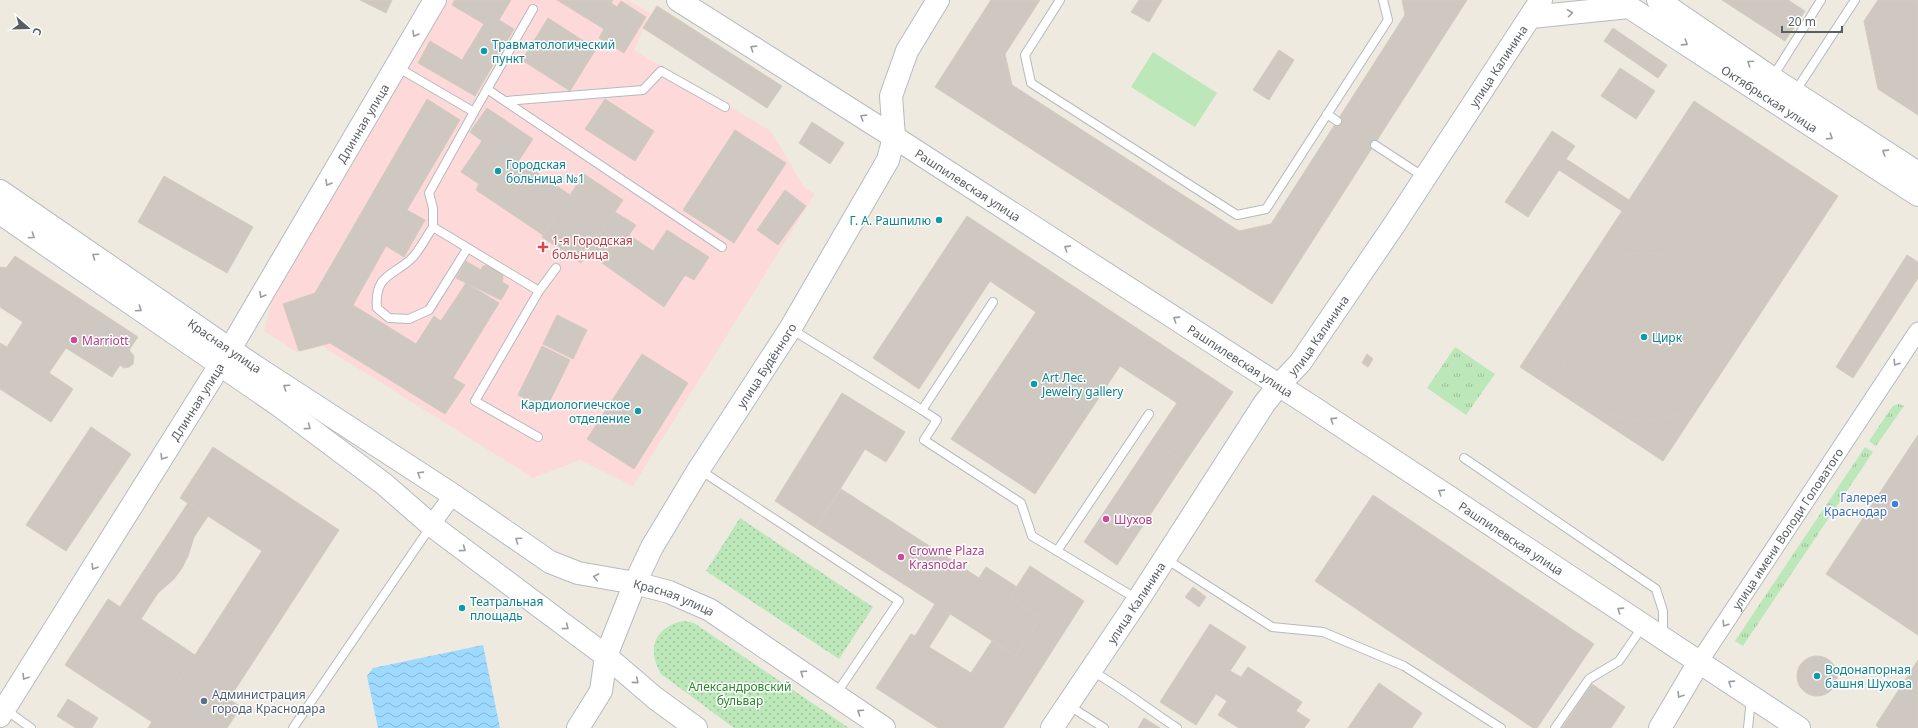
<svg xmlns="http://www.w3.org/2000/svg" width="1918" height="728" font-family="'Noto Sans',sans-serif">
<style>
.medical{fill:#fddad9}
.grass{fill:url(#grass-tufts)}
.park{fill:url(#park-dots)}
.pitch{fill:#bce8b9}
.water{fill:url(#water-waves)}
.building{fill:#cec8c1;stroke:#d3cbbe}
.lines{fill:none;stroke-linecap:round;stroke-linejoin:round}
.lane-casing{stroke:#b6b9be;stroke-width:10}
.street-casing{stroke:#b6b9be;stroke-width:19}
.secondary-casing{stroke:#b6bbc1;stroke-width:24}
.lane{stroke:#fff;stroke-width:8}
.street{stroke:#fff;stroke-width:17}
.secondary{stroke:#fff;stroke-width:22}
.oneway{stroke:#9b9ea1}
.culture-dot{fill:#0f9aa8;stroke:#fff;stroke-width:1.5}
.health-dot{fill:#e0444e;stroke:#fff;stroke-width:1.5}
.hotel-dot{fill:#d1479c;stroke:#fff;stroke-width:1.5}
.shop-dot{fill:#3f7fe0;stroke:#fff;stroke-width:1.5}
.service-dot{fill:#5c6f8a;stroke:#fff;stroke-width:1.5}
.labels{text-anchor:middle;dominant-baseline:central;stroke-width:3;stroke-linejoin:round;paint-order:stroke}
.culture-label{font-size:12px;fill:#0d838f;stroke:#fff;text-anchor:start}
.street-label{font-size:12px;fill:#595e63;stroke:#fff}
.health-label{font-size:12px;fill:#be3a42;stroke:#fff;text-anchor:start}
.hotel-label{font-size:12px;fill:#b23c85;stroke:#fff;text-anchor:start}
.shop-label{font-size:12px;fill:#366cbe;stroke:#fff;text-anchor:end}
.park-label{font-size:12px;fill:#2d872d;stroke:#fff}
.service-label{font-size:12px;fill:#4e5e75;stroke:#fff;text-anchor:start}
</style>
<defs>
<pattern id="grass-tufts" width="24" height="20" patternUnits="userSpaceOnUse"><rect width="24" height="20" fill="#bce8b9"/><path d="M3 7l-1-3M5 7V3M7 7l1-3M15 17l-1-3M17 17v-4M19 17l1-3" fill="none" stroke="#9cbf9a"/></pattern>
<pattern id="park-dots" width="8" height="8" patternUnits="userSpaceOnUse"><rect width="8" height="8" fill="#bce8b9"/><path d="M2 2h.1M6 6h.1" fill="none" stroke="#9cbf9a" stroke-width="1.8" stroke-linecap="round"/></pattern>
<pattern id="water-waves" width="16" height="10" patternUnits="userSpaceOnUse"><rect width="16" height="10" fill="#9edaff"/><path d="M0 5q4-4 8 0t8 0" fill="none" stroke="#84b4d2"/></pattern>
</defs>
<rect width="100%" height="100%" fill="#eeeae0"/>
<path class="medical" d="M448 0H628L650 13 634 50 771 131 804 187 815 194 633 486 580 460 533 478 322 346 297 352 264 331 272 300Z"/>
<g class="grass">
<path d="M1455 347 1495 374 1466 415 1427 388Z"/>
<path d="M1899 404 1904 406 1876 446 1869 441 1890 410 1893 406Z"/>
<path d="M1865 447 1873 452 1743 646 1735 641Z"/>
</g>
<g class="park">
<path d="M740 518 873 607 839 659 706 571Z"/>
<path d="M684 621 694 623 849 728H734L661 674C646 649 655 626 684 621Z"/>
</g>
<path class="pitch" d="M1153 52 1217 93 1195 127 1131 87Z"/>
<path class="water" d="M483 645 500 728H378L367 676 373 668Z"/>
<g class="building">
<path d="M360 0H392L386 13Z"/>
<path d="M455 0H511L499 20 514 29 475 96 418 63 430 41 462 60 484 24 452 5Z"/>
<path d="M557 0H613L611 3 617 7 621 1 646 17 624 53 599 38 604 29Z"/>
<path d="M991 0H1040L1005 54 1012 85 1239 231 1271 224 1405 15 1402 0H1467L1272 304 935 87Z"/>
<path d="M1139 0H1162L1149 22 1131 12Z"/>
<path d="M1722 0H1788L1805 11 1785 41Z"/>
<path d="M1878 0H1918V115L1878 89 1864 21Z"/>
<path d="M657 6 782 86 767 108 643 28Z"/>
<path d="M548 18 596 49 570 91 522 60Z"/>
<path d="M1613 28 1667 65 1658 78 1604 41Z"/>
<path d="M1279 50 1294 60 1269 100 1253 90Z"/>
<path d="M1620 68 1655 91 1636 119 1601 96Z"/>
<path d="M427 99 460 120 407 210 425 220 404 257 386 246 353 305 416 344 434 316 441 321 466 283 499 303 453 378 465 385 445 414 330 343 299 351 283 304 315 293Z"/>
<path d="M605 99 654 131 635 161 585 129Z"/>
<path d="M1694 101 1838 196 1663 461 1520 367 1622 211 1559 170 1528 217 1505 202 1552 131 1575 146 1566 159 1629 200Z"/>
<path d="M487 108 533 139 519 160 570 195 543 235 476 190 479 184 461 172 482 141 470 132Z"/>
<path d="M812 122 844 143 830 164 799 143Z"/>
<path d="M735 130 786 163 734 243 683 210Z"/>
<path d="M584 174 623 200 581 263 542 237Z"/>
<path d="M164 176 253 227 227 273 138 222Z"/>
<path d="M785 190 806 206 778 245 757 230Z"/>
<path d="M615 212 636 225 629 235 653 251 667 230 709 257 694 280 685 275 664 307 588 253Z"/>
<path d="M967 216 1191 364 1168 397 1120 366 1035 494 951 439 1036 312 990 281 919 389 873 358Z"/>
<circle cx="1644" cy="337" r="84"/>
<path d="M1907 255 1918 262V278L1853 378 1836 367Z"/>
<path d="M15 256 138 337 129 350 134 356 133 364 129 367 124 368 120 365 112 377 66 348 49 373 73 389 51 422 0 389V343L7 347 23 322 0 307V267L6 268Z"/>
<path d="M466 261 481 270 483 266 491 265 502 270 503 279 502 282 509 286 501 300 456 278Z"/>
<path d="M557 315 587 330 573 359 543 344Z"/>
<path d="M542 346 570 360 546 409 518 395Z"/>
<path d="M642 354 688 383 634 469 587 439Z"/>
<path d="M1367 354 1373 359 1368 367 1362 363Z"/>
<path d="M1191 364 1233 392 1185 462 1152 440 1177 403 1168 397Z"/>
<path d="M842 393 905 432 886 462 865 449 816 528 775 501Z"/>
<path d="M91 427 131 454 66 551 26 525Z"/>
<path d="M1918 435V635L1826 574Z"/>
<path d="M1152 440 1185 462 1117 565 1084 542Z"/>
<path d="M213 447 339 530 229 699 241 707 227 728H148L262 551 180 498Z"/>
<path d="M841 489 979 578 986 567 1017 587 1010 597 1041 618 1016 656 816 528Z"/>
<path d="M1373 495 1594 644 1537 728H1533L1315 581Z"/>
<path d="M188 503 208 516 194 537 188 556 182 568 174 579 158 593 141 619 195 655 152 722 65 665 108 599 120 607Z"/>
<path d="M1030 566 1084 601 1003 728H938L876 688 911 634 915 636 935 604 950 614 929 647 971 673 992 641 1016 656 1041 618 1010 597Z"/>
<path d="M1193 587 1206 597 1199 607 1185 597Z"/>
<path d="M1210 624 1246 647 1230 671 1241 677 1248 667 1302 702 1296 711 1310 720 1304 728H1239L1218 715 1227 701 1216 694 1196 725 1160 702Z"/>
<circle cx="1817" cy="676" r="20"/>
<path d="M1918 660V728H1879L1876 725Z"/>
<path d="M1379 683 1422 713 1412 728H1348Z"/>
<path d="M1592 684 1625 707 1611 728H1562Z"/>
<path d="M68 699 98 718 92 728H76L57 716Z"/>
<path d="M1144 718 1160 728H1138Z"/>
</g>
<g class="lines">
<g class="lane-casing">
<g id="lane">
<path d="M1060 0 1025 55 1031 83 1237 215 1266 209 1388 20 1383 0"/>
<path d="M397 67 474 112 429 193 433 208V227L539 291"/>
<path d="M1772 78 1821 0"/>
<path d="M487 89 722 247"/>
<path d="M1795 92 1855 0"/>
<path d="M506 101 643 90 661 71 725 107"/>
<path d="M474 112 533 9"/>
<path d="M1327 114 1337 121"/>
<path d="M1375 145 1424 177"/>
<path d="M433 227C426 237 420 250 412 258 394 276 374 274 377 308L389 318 409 319 429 310 467 249"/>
<path d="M791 329 922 410 993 302"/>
<path d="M922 410 937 420 924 440 1021 503 1032 536 1137 599"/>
<path d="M538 437 475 401 539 291 556 268"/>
<path d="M1464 458 1656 589 1663 611V635"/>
<path d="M700 470 899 601 836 694"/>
<path d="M1057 551 1149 414"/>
<path d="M1166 559 1272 627 1323 632 1404 666 1501 728"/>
<path d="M1092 671C1122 688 1148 709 1177 728"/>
<path d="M1068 705 1104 728"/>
<path d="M6 710 31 728"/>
<path d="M293 728 431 526"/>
<path d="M1555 728 1589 679 1619 661 1643 626"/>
<path d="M1748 728 1751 699"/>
</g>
</g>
<g class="street-casing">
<g id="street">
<path d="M431 525 453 495"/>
<path id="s1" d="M1699 662 1918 331"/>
</g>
</g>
<g class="secondary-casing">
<g id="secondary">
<path id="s2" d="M678 0 894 137 1311 406 1799 728"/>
<path id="s3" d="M1623 0 1629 7 1918 195"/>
<path d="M1658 0 1772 78 1918 173"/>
<path d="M1531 17 1629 7"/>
<path id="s4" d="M0 191 253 365 453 495 550 562 578 573 635 583 669 592 710 610 884 728"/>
<path d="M0 213 277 404 384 484 431 525 606 656 655 698 696 728"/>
<path id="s5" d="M0 716 230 349 435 0"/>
<path id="s6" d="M578 728 601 691 606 656 635 583 652 547 699 469 790 329 888 160 894 137 891 96 907 51 938 0"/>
<path id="s7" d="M1052 728 1138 600 1264 404 1279 385 1300 363 1394 225 1541 0"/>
<path d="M1660 728 1699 662"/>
</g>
</g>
<use href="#lane" class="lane"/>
<use href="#street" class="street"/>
<use href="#secondary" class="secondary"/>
</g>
<defs><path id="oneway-chevron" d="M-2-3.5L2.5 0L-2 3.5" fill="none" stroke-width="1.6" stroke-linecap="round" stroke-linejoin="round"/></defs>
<g class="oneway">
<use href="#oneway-chevron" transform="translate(1570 13) rotate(-7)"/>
<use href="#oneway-chevron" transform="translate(415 34) rotate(120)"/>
<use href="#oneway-chevron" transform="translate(1685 43) rotate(33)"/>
<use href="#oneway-chevron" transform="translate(753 48) rotate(-148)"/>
<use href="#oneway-chevron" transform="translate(1750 63) rotate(-145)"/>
<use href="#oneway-chevron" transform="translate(863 117) rotate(-148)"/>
<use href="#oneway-chevron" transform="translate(1830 137) rotate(33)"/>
<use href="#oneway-chevron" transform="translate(1885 152) rotate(-147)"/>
<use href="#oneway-chevron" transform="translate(328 183) rotate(120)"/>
<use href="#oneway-chevron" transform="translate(32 236) rotate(34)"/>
<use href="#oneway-chevron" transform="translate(1067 248) rotate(-147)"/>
<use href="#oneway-chevron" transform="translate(95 256) rotate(-145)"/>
<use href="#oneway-chevron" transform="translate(262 295) rotate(120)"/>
<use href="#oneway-chevron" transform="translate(139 309) rotate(34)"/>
<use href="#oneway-chevron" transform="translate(1176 319) rotate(-147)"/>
<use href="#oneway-chevron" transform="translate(1896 363) rotate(123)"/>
<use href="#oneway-chevron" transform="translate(286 387) rotate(-146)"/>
<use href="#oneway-chevron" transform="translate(1333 420) rotate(-147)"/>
<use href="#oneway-chevron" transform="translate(308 427) rotate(37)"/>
<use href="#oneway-chevron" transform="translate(163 457) rotate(122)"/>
<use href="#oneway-chevron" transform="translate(420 474) rotate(-148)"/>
<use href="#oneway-chevron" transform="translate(1441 492) rotate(-147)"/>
<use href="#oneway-chevron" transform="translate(518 540) rotate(-145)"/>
<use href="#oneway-chevron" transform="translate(463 549) rotate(37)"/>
<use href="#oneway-chevron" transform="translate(94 567) rotate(122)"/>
<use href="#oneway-chevron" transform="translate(596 577) rotate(-169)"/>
<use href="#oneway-chevron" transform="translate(1620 610) rotate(-147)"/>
<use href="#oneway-chevron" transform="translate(1725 624) rotate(123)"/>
<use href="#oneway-chevron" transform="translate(566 627) rotate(37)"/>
<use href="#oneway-chevron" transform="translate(803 673) rotate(-146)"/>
<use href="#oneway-chevron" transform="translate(25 677) rotate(122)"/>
<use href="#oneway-chevron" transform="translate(636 681) rotate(40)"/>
<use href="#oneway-chevron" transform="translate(1731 683) rotate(-147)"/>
<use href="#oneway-chevron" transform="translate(1680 695) rotate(122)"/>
<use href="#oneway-chevron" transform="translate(860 712) rotate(-146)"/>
</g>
<g class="culture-dot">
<circle cx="484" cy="51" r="4"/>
<circle cx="498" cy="171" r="4"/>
<circle cx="939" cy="220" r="4"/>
<circle cx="1644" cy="337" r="4"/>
<circle cx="1034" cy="384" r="4"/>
<circle cx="638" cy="411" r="4"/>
<circle cx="462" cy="608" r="4"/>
<circle cx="1817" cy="676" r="4"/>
</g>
<path class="health-dot" d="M541 241h4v4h4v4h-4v4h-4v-4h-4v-4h4z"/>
<g class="hotel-dot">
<circle cx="74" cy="340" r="4"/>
<circle cx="1106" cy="519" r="4"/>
<circle cx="901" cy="557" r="4"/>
</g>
<circle class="shop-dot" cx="1895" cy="504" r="4"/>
<circle class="service-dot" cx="204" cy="701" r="4"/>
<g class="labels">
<g class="culture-label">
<text x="492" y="44">Травматологический<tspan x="492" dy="14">пункт</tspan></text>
<text x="506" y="164">Городская<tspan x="506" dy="14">больница №1</tspan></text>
<text x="931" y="220" text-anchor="end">Г. А. Рашпилю</text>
<text x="1652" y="337">Цирк</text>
<text x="1042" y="377">Art Лес.<tspan x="1042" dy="14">Jewelry gallery</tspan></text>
<text x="630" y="404" text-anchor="end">Кардиологиечское<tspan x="630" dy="14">отделение</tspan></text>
<text x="470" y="601">Театральная<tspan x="470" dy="14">площадь</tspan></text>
<text x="1825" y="669">Водонапорная<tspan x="1825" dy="14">башня Шухова</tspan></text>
</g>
<g class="street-label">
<text stroke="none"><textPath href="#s7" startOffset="799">улица Калинина</textPath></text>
<text stroke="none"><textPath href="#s3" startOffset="177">Октябрьская улица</textPath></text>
<text stroke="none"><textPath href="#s5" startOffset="695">Длинная улица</textPath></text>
<text stroke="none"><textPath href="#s2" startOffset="344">Рашпилевская улица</textPath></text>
<text stroke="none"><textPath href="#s7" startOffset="475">улица Калинина</textPath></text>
<text stroke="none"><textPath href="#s4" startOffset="273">Красная улица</textPath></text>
<text stroke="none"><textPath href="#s2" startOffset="668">Рашпилевская улица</textPath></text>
<text stroke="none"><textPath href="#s6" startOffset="412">улица Будённого</textPath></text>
<text stroke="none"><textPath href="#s5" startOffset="371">Длинная улица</textPath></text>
<text stroke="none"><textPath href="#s1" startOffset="160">улица имени Володи Головатого</textPath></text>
<text stroke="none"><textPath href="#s2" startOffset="992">Рашпилевская улица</textPath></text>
<text stroke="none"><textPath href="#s4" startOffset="793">Красная улица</textPath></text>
<text stroke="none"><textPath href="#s7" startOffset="151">улица Калинина</textPath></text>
</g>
<g class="health-label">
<text x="552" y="240">1-я Городская<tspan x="552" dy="14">больница</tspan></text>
</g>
<g class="hotel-label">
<text x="82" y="340">Marriott</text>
<text x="1114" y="519">Шухов</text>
<text x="909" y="550">Crowne Plaza<tspan x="909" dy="14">Krasnodar</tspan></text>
</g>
<g class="shop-label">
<text x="1887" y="497">Галерея<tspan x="1887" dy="14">Краснодар</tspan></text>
</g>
<g class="park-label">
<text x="740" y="686">Александровский<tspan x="740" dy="14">бульвар</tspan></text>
</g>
<g class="service-label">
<text x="212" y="694">Администрация<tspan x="212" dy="14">города Краснодара</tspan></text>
</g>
</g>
<g transform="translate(28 28) rotate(110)" stroke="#ffffff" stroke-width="3" paint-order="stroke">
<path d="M0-3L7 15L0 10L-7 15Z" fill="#595e63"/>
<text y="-6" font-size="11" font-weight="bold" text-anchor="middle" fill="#595e63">С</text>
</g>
<path d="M1782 26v6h60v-6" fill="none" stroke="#595e63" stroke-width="2"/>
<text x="1788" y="26" font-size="12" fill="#595e63" stroke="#ffffff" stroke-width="3" paint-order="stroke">20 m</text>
</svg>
